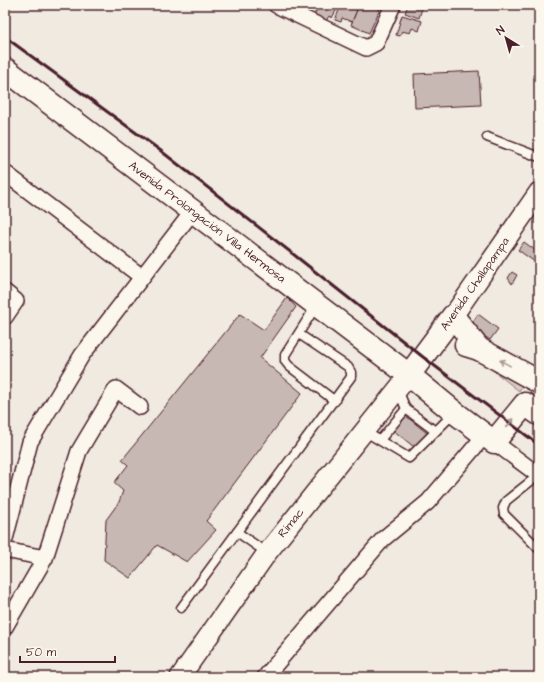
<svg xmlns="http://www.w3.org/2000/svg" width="544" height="682" font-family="'Architects Daughter',sans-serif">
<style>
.green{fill:#d8ccc6;stroke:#917678}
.building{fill:#c8b8b3;stroke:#4a1f2b}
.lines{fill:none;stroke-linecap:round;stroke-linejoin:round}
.service-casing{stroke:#4a1f2b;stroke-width:11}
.minor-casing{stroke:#4a1f2b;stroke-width:18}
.tertiary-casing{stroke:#4a1f2b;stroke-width:22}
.secondary-casing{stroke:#4a1f2b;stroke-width:25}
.service{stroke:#fbf7ec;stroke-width:8}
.minor{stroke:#fbf7ec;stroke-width:15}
.tertiary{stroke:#fbf7ec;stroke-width:19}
.secondary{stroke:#fbf7ec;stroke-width:22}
.rail{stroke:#4a1f2b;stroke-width:3}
.oneway{stroke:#ab9695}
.labels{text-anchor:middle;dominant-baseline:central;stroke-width:3;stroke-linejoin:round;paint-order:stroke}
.street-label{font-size:12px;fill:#4a1f2b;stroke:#fbf7ec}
</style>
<rect width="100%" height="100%" fill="#f0eae0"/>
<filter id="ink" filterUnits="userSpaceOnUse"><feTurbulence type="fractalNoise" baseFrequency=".025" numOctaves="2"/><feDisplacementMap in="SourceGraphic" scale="8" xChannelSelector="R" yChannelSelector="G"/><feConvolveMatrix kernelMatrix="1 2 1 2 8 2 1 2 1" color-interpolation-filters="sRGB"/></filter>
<g filter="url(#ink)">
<path class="green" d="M458 338 524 382 519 391 456 341Z"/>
<g class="building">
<path d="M306 5H319L316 12 306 7Z"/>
<path d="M319 5H339L332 18 329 16 326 21 314 15Z"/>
<path d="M341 5H359L352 22 342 18 341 22 335 20Z"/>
<path d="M359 5H371L380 9 369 33 351 25Z"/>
<path d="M408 5H423L419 18 405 13Z"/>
<path d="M402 15 422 21 419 31 412 28 410 33 402 31 400 36 396 35Z"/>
<path d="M479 71 481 105 415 108 414 74Z"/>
<path d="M524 242 539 253V255L535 262 518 250Z"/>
<path d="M512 272 517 275 512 284 508 278Z"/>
<path d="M287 298 296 307 260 358 302 393 206 521 216 530 187 562 157 545 130 578 104 560 106 520 119 502 123 491 114 483 128 465 122 460 240 314 264 330Z"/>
<path d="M478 314 498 329 490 340 470 326Z"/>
<path d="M406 416 427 433 414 447 393 430Z"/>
</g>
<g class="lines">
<g class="service-casing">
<g id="service">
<path d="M487 137 539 157"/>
<path d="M316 306 285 355V361L289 366 335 401"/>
<path d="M398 390 406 409 435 431"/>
<path d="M364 431 409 458 454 413"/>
<path d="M380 440 406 409"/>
<path d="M533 471 537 475 536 477 506 501 503 508 504 514 539 549"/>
<path d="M237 532 267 553"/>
<path d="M181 608 351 377V372L348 367 299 334"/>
</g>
</g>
<g class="minor-casing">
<g id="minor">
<path d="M276 5 366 48 376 43 393 5"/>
<path d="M5 173 142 277"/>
<path d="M5 292 16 301 5 317"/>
<path d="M494 442 533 471"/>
<path d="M5 539 30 442 82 355 193 211"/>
<path d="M5 550 45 558"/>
<path d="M5 627 45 558 79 451 116 389 140 407"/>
<path d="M265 677 383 539 428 502 485 435"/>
</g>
</g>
<g class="tertiary-casing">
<g id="tertiary">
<path d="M453 316 539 192"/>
<path d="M180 677 267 553 409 375"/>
</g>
</g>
<g class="secondary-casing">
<g id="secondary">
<path d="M5 69 409 375 454 412 494 442 525 404 539 414"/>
<path d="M466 345 479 349 539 382"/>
<path d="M409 375 453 316 479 349"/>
</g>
</g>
<use href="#service" class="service"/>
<use href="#minor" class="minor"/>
<use href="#tertiary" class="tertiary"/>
<use href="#secondary" class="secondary"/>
<path class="rail" d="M5 37 161 151 293 254 423 357 539 445"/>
</g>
<defs><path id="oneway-shaft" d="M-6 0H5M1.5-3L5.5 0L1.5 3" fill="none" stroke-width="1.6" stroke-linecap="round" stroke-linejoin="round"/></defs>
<g class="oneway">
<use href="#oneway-shaft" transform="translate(505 363) rotate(-151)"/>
<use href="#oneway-shaft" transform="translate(510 423) rotate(-50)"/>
</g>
</g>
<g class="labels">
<g class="street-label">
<text transform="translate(207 222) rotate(37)">Avenida Prolongación Villa Hermosa</text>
<text transform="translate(475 284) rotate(-55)">Avenida Challapampa</text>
<text transform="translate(291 523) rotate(-51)">Rímac</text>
</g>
</g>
<rect width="544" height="682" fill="none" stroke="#fbf7ec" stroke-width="20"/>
<rect x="10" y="10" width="524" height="662" fill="none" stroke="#4a1f2b" stroke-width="1.5" filter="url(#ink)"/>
<g transform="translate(506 38) rotate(323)" stroke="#fbf7ec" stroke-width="3" paint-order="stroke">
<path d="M0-3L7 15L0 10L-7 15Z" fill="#4a1f2b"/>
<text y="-6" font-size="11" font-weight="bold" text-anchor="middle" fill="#4a1f2b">N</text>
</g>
<path d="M20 656v6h95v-6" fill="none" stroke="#4a1f2b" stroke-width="2"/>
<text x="26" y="656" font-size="12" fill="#4a1f2b" stroke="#fbf7ec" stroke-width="3" paint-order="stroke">50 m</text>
</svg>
